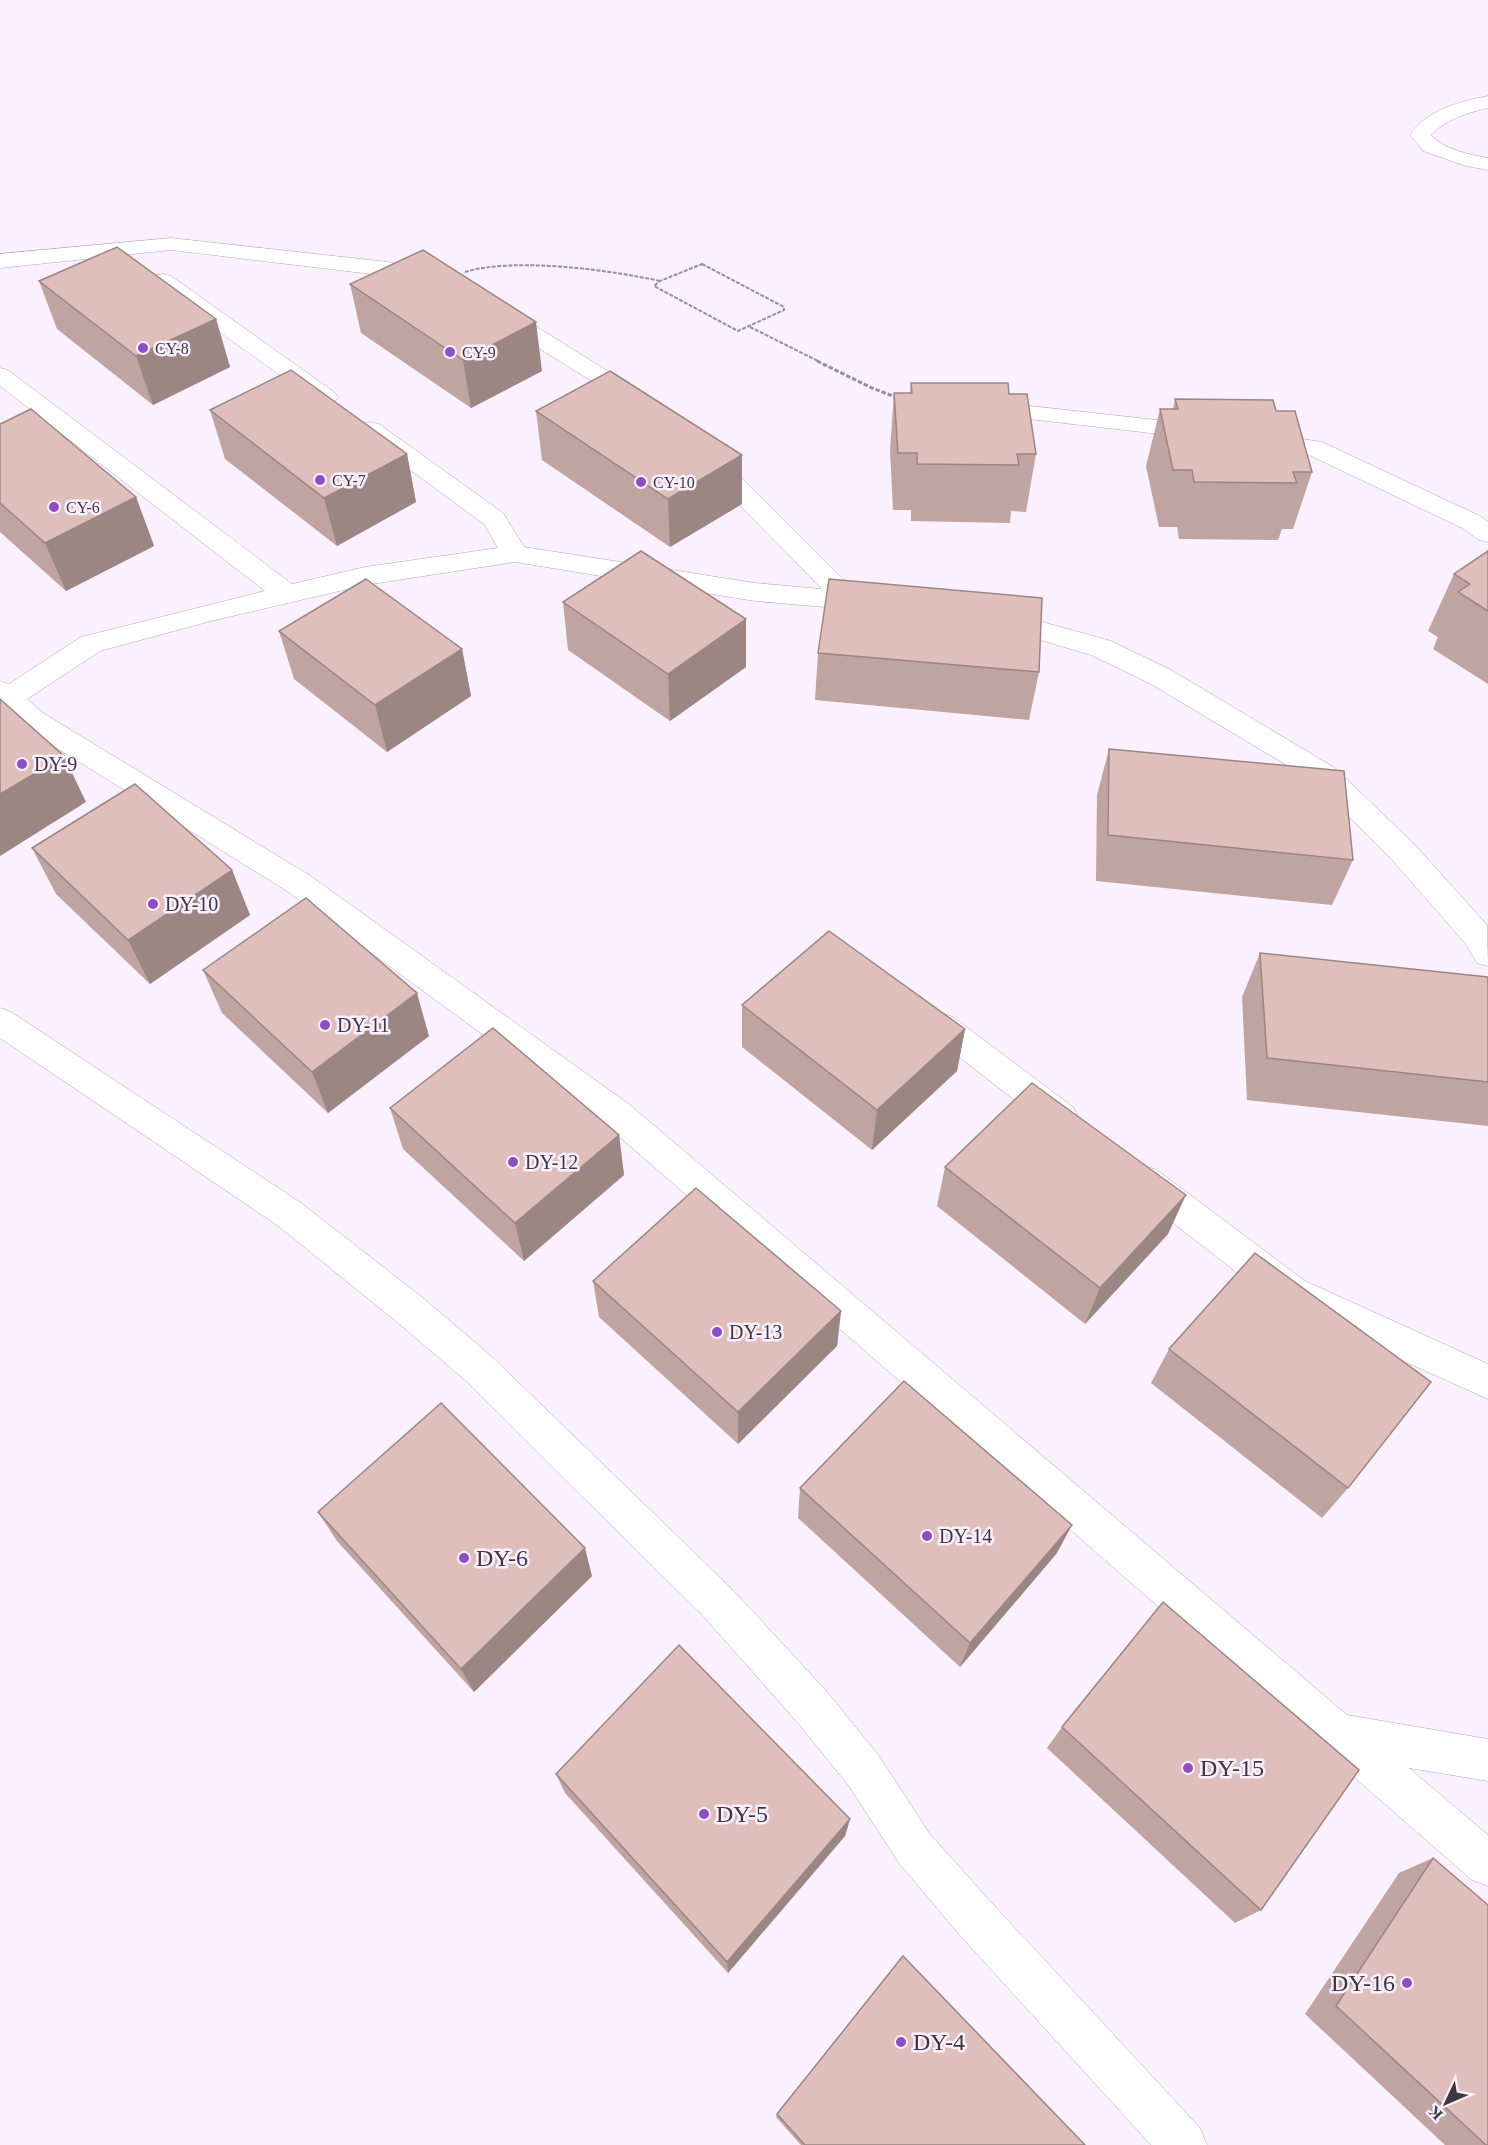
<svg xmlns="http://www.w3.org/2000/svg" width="1488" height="2145" font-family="'Times New Roman',serif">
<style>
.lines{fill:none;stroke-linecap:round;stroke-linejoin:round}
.street-casing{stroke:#b3a3ba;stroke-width:1}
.path-far1{stroke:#988f9b;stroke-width:2;stroke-dasharray:4 1.5;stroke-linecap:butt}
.path{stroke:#988f9b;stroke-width:3;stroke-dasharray:4.5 2;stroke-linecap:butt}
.street{fill:#fff;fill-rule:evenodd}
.wall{fill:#bfa4a1}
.shaded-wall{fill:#9b8683}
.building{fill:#debfbb;stroke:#9b8683;stroke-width:1.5}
.poi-dot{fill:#8e4ec3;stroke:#fbf0ff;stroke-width:2}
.labels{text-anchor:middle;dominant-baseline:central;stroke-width:5;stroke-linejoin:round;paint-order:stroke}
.far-poi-label{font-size:16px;fill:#3e3740;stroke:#fbf0ff;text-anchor:start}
.poi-label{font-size:20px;fill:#3e3740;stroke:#fbf0ff;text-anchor:start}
.near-poi-label{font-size:24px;fill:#3e3740;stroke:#fbf0ff;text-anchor:start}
</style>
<rect width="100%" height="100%" fill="#fbf0ff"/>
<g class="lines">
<g class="street-casing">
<g id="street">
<path d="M1488 96V108C1467 113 1446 119 1431 135 1443 149 1470 155 1488 158V170L1466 166 1423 151 1410 135C1428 109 1459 102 1488 96Z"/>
<path d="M171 238 388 262 436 272 439 277 436 282 428 284 388 276 171 250 0 268V254Z"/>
<path d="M163 274 171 276 334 392 338 397 334 402 326 404 318 402 155 286 152 281 155 276Z"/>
<path d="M500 307 508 309 614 375 649 404 645 409 637 411 629 409 598 385 492 319 489 314 492 309Z"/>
<path d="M0 368 8 370 292 584 365 567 498 548 484 524 361 434 358 429 361 424 370 422 379 424 503 513 524 547 755 583 822 589 698 463 701 458C717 454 724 462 736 472L856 592 879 596 883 602 879 608 870 611 755 601 515 562 365 585 211 621 100 651 27 699 43 713 309 875 630 1105 1347 1715 1488 1739V1781L1409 1768 1488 1835V1886L1472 1880 606 1125 287 891 23 727 0 707V681L9 684 81 637 265 591 0 386Z"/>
<path d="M985 401 1202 425 1211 427 1214 432 1211 437 1202 439 977 413 973 408 977 403Z"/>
<path d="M1262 433 1322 442 1480 516 1488 522V542L1479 540 1462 528 1307 454 1253 445 1250 440 1253 435Z"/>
<path d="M998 613 1028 618 1111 641 1171 670 1335 768 1415 845 1487 925 1488 966 1477 963 1465 943 1393 861 1315 782 1151 684 1091 655 1027 636 989 628 985 622 989 616Z"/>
<path d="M0 1008 11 1012 301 1203 423 1298 491 1356 733 1590 828 1693 879 1756 929 1833 990 1901 1200 2128 1207 2145H1151L958 1933 899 1863 849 1786 798 1723 705 1618 465 1380 397 1322 277 1225 0 1038Z"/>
<path d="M942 1013 953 1017 1073 1107 1078 1117 1073 1127 1061 1131 1049 1127 931 1035 926 1026 931 1017Z"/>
<path d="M1145 1166 1157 1170 1305 1281 1488 1364V1399L1279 1305 1133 1192 1128 1181 1133 1170Z"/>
</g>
</g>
<g class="path-far1">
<path d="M702 264 784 307V310L738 331 654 286 660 281Z"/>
<path d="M465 272C514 257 610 270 660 281"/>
<path d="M750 327 820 362"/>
</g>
<path class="path" d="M817 361 872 388 898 398"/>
<use href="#street" class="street"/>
</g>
<g class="wall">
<path d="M39 281 216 319 230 367 153 405 57 329Z"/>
<path d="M350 284 542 371 471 408 361 333Z"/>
<path d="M911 383 1009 394 1036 454 1026 512 1011 511 1010 523 911 521V510H893L890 450 894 393H910Z"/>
<path d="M1175 399 1276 411 1312 472 1293 529H1282L1278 540 1179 539 1177 527H1159L1146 466 1160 409H1173Z"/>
<path d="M210 410 407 454 416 502 337 546 225 459Z"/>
<path d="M536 411 742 455V504L670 547 542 460Z"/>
<path d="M0 424 136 497 154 546 66 591 0 532Z"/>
<path d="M1488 551V684L1433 649 1438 637 1428 631 1454 574Z"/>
<path d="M563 602 746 667 670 721 568 650Z"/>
<path d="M279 631 462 649 471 696 387 752 294 679Z"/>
<path d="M818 653 1039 672 1029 720 815 700Z"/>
<path d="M1109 749 1353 860 1332 905 1096 881 1097 795Z"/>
<path d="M32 848 232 870 250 915 150 984 56 894Z"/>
<path d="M1260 953 1488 977V1126L1247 1100 1242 997Z"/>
<path d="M203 970 429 1036 328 1113 222 1013Z"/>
<path d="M742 1005 965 1029 957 1071 872 1150 742 1047Z"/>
<path d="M390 1108 619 1135 624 1175 524 1261 403 1149Z"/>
<path d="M945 1167 1168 1234 1085 1324 937 1206Z"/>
<path d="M593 1281 841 1311 837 1346 738 1444 599 1317Z"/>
<path d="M1169 1349 1348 1488 1322 1518 1151 1383Z"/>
<path d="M800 1488 1057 1553 960 1667 798 1518Z"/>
<path d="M318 1512 592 1576 474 1692 337 1541Z"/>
<path d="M1062 1727 1261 1910 1235 1923 1047 1748Z"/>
<path d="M556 1774 850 1819 845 1836 728 1973 565 1793Z"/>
<path d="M1433 1858 1488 2145H1445L1305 2014 1399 1873Z"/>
<path d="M777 2114 1085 2145H801L776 2117Z"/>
</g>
<g class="shaded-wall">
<path d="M216 319 230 367 153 405 136 356Z"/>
<path d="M536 322 542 371 471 408 463 360Z"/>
<path d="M407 454 416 502 337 546 324 498Z"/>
<path d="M742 455V504L670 547 668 499Z"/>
<path d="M136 497 154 546 66 591 45 543Z"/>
<path d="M746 619V667L670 721 668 674Z"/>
<path d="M462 649 471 696 387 752 375 705Z"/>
<path d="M64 756 86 802 0 856V794Z"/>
<path d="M232 870 250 915 150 984 128 940Z"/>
<path d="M417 993 429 1036 328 1113 312 1072Z"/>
<path d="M965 1029 957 1071 872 1150 877 1110Z"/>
<path d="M619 1135 624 1175 524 1261 515 1223Z"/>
<path d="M1186 1195 1168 1234 1085 1324 1100 1288Z"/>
<path d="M841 1311 837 1346 738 1444V1412Z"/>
<path d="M1072 1525 1057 1553 960 1667 970 1643Z"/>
<path d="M585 1548 592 1576 474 1692 461 1669Z"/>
<path d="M850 1819 845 1836 728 1973 727 1962Z"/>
</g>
<g class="building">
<path d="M117 247 216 319 136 356 39 281Z"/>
<path d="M423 250 536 322 463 360 350 284Z"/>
<path d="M291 370 407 454 324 498 210 410Z"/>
<path d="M610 371 742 455 668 499 536 411Z"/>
<path d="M911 383H1008L1009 394H1027L1036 454H1017L1019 465 917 464V453H898L894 393H912Z"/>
<path d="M1175 399 1273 400 1276 411H1295L1312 472H1293L1297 483 1194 482 1192 470H1173L1160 409H1178Z"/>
<path d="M31 409 136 497 45 543 0 503V424Z"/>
<path d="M641 551 746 619 668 674 563 602Z"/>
<path d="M1488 551V611L1458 592 1470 584 1454 574Z"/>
<path d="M366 579 462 649 375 705 279 631Z"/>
<path d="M829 579 1042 598 1039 672 818 653Z"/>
<path d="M0 699 64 756 0 794Z"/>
<path d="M1109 749 1344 771 1353 860 1108 835Z"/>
<path d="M135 784 232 870 128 940 32 848Z"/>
<path d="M306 898 417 993 312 1072 203 970Z"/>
<path d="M829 931 965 1029 877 1110 742 1005Z"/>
<path d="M1260 953 1488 977V1082L1267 1058Z"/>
<path d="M493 1028 619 1135 515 1223 390 1108Z"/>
<path d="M1032 1083 1186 1195 1100 1288 945 1167Z"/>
<path d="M696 1188 841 1311 738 1412 593 1281Z"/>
<path d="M1255 1253 1431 1382 1348 1488 1169 1349Z"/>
<path d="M904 1381 1072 1525 970 1643 800 1488Z"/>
<path d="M441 1403 585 1548 461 1669 318 1512Z"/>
<path d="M1163 1602 1359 1770 1261 1910 1062 1727Z"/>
<path d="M679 1645 850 1819 727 1962 556 1774Z"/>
<path d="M1433 1858 1488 1905V2145H1486L1336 2006Z"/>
<path d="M903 1956 1085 2145H805L777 2114Z"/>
</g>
<g class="poi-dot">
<circle cx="143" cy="348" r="6"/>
<circle cx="450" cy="352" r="6"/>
<circle cx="320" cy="480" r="6"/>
<circle cx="641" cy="482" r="6"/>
<circle cx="54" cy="507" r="6"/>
<circle cx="22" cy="764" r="6"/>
<circle cx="153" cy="904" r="6"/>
<circle cx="325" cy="1025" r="6"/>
<circle cx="513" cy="1162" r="6"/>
<circle cx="717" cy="1332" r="6"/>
<circle cx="927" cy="1536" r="6"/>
<circle cx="464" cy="1558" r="6"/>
<circle cx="1188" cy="1768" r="6"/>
<circle cx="704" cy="1814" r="6"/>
<circle cx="1407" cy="1983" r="6"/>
<circle cx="901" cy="2042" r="6"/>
</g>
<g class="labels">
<g class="far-poi-label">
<text x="155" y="348">CY-8</text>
<text x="462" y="352">CY-9</text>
<text x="332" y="480">CY-7</text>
<text x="653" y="482">CY-10</text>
<text x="66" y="507">CY-6</text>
</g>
<g class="poi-label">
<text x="34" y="764">DY-9</text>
<text x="165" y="904">DY-10</text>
<text x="337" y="1025">DY-11</text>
<text x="525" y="1162">DY-12</text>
<text x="729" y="1332">DY-13</text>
<text x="939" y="1536">DY-14</text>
</g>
<g class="near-poi-label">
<text x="476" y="1558">DY-6</text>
<text x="1200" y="1768">DY-15</text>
<text x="716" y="1814">DY-5</text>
<text x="1395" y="1983" text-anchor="end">DY-16</text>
<text x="913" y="2042">DY-4</text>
</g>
</g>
<g transform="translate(1446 2103) rotate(226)" stroke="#fbf0ff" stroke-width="4.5" paint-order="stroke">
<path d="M0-4.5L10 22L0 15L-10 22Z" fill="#3e3740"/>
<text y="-9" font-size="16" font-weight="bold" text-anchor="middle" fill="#3e3740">K</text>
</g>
</svg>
